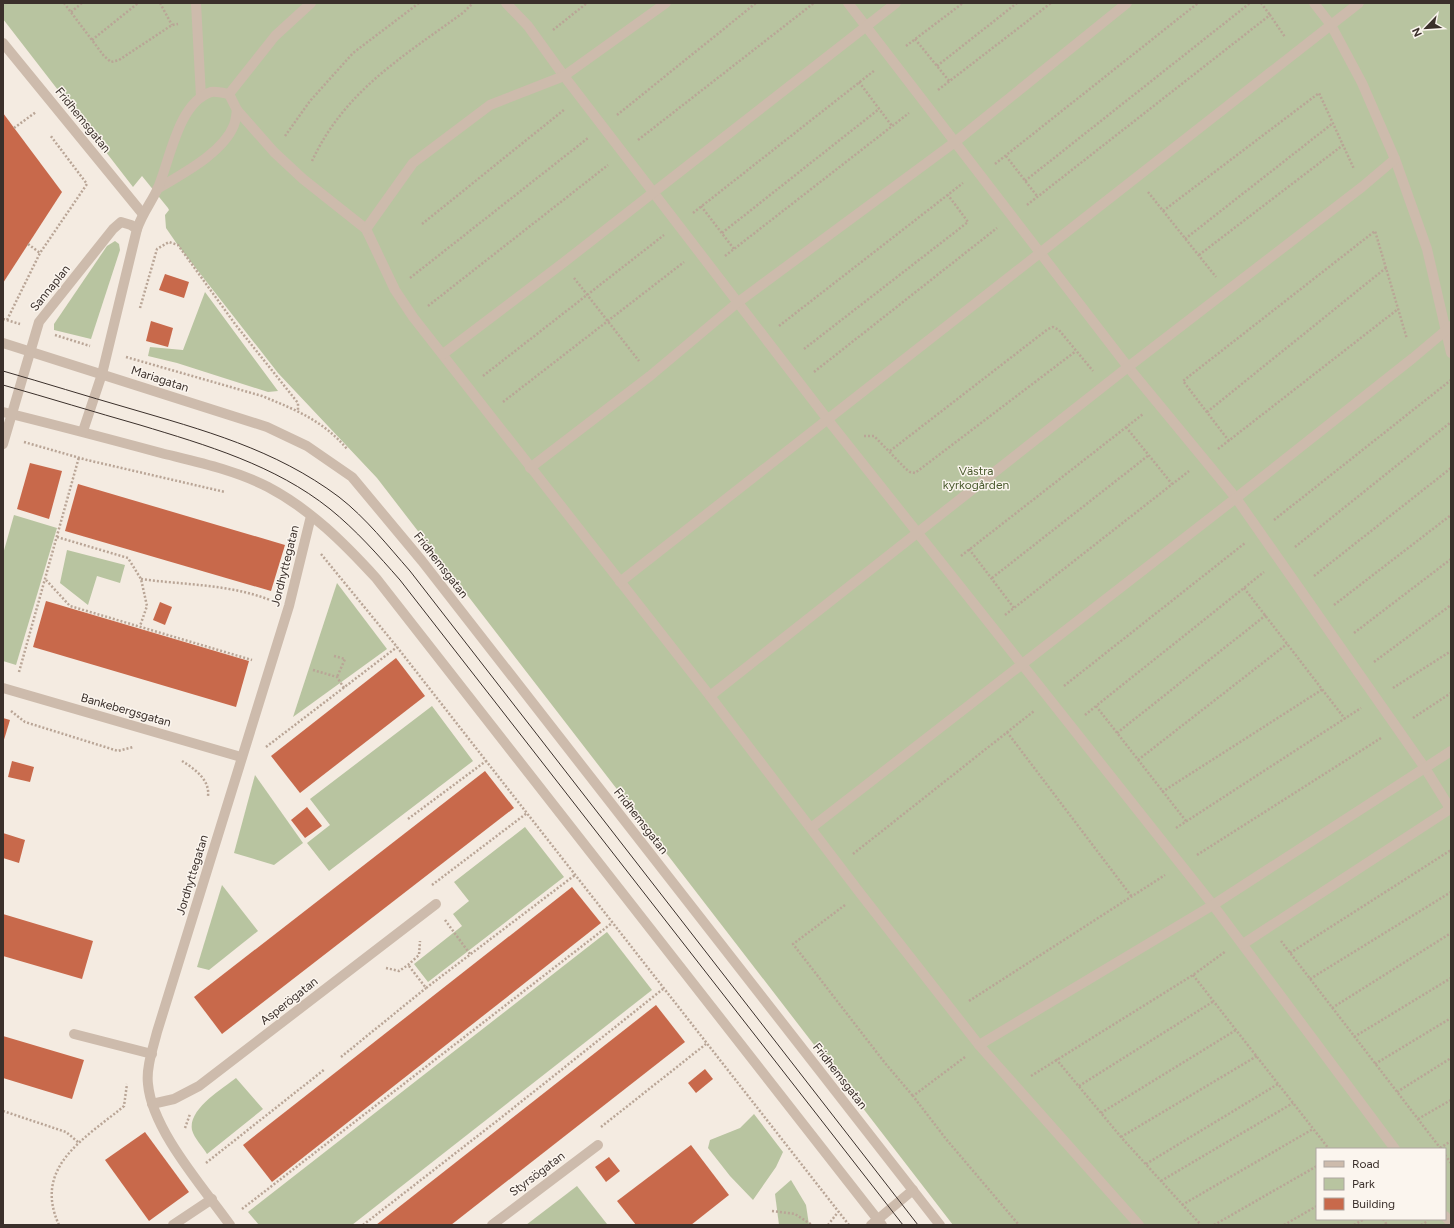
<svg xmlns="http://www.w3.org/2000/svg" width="1454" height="1228" font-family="Figtree,sans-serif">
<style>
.green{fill:#b8c4a0;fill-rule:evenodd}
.building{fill:#c8694b}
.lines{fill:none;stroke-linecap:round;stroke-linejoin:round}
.path{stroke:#b9a596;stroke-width:2.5;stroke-dasharray:2 2;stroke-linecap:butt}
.minor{stroke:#cdbbac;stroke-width:10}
.tram{stroke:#3b302b;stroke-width:1}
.labels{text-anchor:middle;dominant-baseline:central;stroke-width:3;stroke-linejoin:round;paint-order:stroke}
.street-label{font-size:12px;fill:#3b302b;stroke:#fbf5ee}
.park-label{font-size:12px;fill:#4a5a2e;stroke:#fbf5ee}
</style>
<rect width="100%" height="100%" fill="#f4ebe1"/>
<g class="green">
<path d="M3 3H1451V1225H953L377 478 278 373 177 244 166 228 165 215 169 210 168 208 142 176 133 187 3 19ZM1317 1149H1445V1219H1317Z"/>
<path d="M115 241 119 244 120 250 91 339 54 330V324L107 246Z"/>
<path d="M205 292 278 391 268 392 177 363 148 356 150 347 183 350Z"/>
<path d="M14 515 57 528 16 665 3 661V554Z"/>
<path d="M67 550 125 565 120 583 97 576 88 605 60 583Z"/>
<path d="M337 583 387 649 293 717Z"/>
<path d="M432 706 473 761 329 871 307 843 330 825 310 799Z"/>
<path d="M255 775 303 843 274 865 234 853Z"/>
<path d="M525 827 564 877 428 982 414 964 462 926 453 914 469 901 454 882Z"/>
<path d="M222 885 258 931 209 970 197 967Z"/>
<path d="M607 932 652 990 352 1225H259L248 1212Z"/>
<path d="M236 1078 263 1109 207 1154C203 1147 194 1138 192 1130 188 1109 222 1089 236 1078Z"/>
<path d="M754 1114 783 1152 776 1167 753 1200 730 1176 708 1148 710 1140 740 1128Z"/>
<path d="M791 1180 806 1205 809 1225H779L775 1194Z"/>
<path d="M577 1186 607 1224 605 1225H526Z"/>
</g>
<g class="building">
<path d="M3 113 62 192 3 283Z"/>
<path d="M165 274 189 282 184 298 159 290Z"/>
<path d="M151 321 173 328 168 347 146 341Z"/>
<path d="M30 463 62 471 49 519 17 509Z"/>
<path d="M78 484 285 545 271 591 65 531Z"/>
<path d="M46 601 249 661 236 707 33 647Z"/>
<path d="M160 602 172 607 165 625 153 620Z"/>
<path d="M396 658 425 696 300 793 271 756Z"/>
<path d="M3 718 10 720 3 743Z"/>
<path d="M12 761 34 767 30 782 8 777Z"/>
<path d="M485 771 514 808 222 1034 194 997Z"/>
<path d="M307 807 322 826 305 838 291 820Z"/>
<path d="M3 833 25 840 19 863 3 858Z"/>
<path d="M572 887 601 923 272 1182 243 1145Z"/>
<path d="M3 914 93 941 82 979 3 956Z"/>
<path d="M656 1005 685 1042 451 1225H376Z"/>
<path d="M3 1036 84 1060 72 1099 3 1078Z"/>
<path d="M705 1069 713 1079 696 1093 688 1083Z"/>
<path d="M145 1132 189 1192 149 1221 105 1160Z"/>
<path d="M691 1145 729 1195 691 1225H636L617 1201Z"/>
<path d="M609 1157 620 1171 606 1182 595 1167Z"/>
</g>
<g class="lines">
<g class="path">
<path d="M64 3 104 56 111 62 119 60 172 25 178 24"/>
<path d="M160 3 172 25"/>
<path d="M1261 3 1270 15"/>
<path d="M71 12 82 3"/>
<path d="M553 30 587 3"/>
<path d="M915 39 950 82"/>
<path d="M92 40 138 3"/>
<path d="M906 46 963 3"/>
<path d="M937 66 1017 3"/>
<path d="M859 82 892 126"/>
<path d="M938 90 1051 3"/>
<path d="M617 115 756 3"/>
<path d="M14 128 36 112"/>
<path d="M285 136 310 101 353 53 419 3"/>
<path d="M638 140 814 3"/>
<path d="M1006 156 1037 196"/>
<path d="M312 161C345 90 404 56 464 12L473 3"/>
<path d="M995 164 1198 3"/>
<path d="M1025 181 1250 3"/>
<path d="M1148 192 1216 277"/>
<path d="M1027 205 1270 15 1285 37"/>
<path d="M701 206 734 249"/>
<path d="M1163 211 1319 93 1354 169"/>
<path d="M693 213 875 70"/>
<path d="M422 224 565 109"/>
<path d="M722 233 879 109"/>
<path d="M1185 239 1333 123"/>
<path d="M28 244 40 253"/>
<path d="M1199 255 1343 145"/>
<path d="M725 256 909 113"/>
<path d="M410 278 588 138"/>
<path d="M574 278 639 361"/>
<path d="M428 306 608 165"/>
<path d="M140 308 157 249 169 242 178 245 235 324 298 403V411"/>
<path d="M3 319 20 324"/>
<path d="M7 320 40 253 87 184 50 135"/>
<path d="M779 326 963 183"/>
<path d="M55 335 90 346"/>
<path d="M804 349 968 222 948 195"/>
<path d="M126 357 262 396C294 409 324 421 347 449"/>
<path d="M814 372 997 228"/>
<path d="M483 376 664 235"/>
<path d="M503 402 684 262"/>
<path d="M1207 412 1387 267"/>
<path d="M1126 427 1172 484"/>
<path d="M864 436H874L906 469 910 472 915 473 1076 351"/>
<path d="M1229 441 1183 381 1375 231 1407 339"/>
<path d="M24 442 87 460 225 492"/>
<path d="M1218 449 1398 309"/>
<path d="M890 451 1048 329 1053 327 1059 330 1093 371"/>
<path d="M1274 520 1451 380"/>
<path d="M57 537 128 558 141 579 147 606 140 626"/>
<path d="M1295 547 1451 422"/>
<path d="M969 549 1014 608"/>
<path d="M321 554 397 647 849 1225"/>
<path d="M961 556 1143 414"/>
<path d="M1314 576 1451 468"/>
<path d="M992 578 1149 455"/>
<path d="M141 579C184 585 229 584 270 600"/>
<path d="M46 580 70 606 252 660"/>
<path d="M1244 588 1345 719"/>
<path d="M1334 605 1451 515"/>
<path d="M1005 615 1189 471"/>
<path d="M1354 633 1451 559"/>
<path d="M334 656 345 659 337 677"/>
<path d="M1374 662 1451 605"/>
<path d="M313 670 337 677 344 688"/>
<path d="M19 672 79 457"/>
<path d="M1064 686 1245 543"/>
<path d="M1393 688 1451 651"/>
<path d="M11 711 25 722 118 751 133 747"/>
<path d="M1085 715 1096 706"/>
<path d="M1413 718 1451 693"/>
<path d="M1007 732 1132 897"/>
<path d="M1117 733 1266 615"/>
<path d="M266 747 397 647"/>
<path d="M1138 760 1287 644"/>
<path d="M182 761C195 769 210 780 208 796"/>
<path d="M1162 792 1323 689"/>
<path d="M408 819 486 761"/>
<path d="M1186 821 1096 706 1264 572"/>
<path d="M1176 828 1361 708"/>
<path d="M853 854 1034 711"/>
<path d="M1197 855 1381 738"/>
<path d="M432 885 527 813"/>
<path d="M845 905 793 944 885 1063 913 1096"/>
<path d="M445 920 470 954"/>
<path d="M1281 941 1441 1149"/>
<path d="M1290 953 1451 850"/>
<path d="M409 966 426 988 575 875"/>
<path d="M386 968 399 971 408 965 419 955 420 941"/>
<path d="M1193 975 1329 1149"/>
<path d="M1310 979 1451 892"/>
<path d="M969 1001 1165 875"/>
<path d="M1332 1008 1451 933"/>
<path d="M1354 1037 1451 978"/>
<path d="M341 1057 426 988"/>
<path d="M965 1057 913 1096 946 1139 1019 1225"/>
<path d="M1056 1059 1121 1137 1201 1225"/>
<path d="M1375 1064 1451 1018"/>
<path d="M1031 1076 1193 975 1226 951"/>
<path d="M1079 1086 1214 1001"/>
<path d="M1397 1092 1451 1058"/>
<path d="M3 1111 66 1132 78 1142"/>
<path d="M1101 1113 1236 1030"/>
<path d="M1418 1119 1451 1100"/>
<path d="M601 1127 706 1044"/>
<path d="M185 1128 190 1114"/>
<path d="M1121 1137 1257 1056"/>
<path d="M1440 1148 1451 1141"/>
<path d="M1445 1155 1451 1163"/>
<path d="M206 1163 325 1069"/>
<path d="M1146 1164 1278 1084"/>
<path d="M1161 1181 1293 1103"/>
<path d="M1182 1205 1313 1129"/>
<path d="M242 1209 612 923"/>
<path d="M772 1211 795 1214 812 1225"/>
<path d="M1383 1219 1387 1225"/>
<path d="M59 1225C32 1166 86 1138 124 1106L127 1084"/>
<path d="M363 1225 502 1117 663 989"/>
<path d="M828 1225 838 1212"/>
<path d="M1214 1225 1317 1166"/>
<path d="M1284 1225 1317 1206"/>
<path d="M1354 1225 1364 1219"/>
<path d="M1421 1225 1428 1221"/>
</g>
<g class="minor">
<path d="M196 3 201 97"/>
<path d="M506 3 528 26 564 76 828 420 1213 905 1395 1149"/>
<path d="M848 3 1128 367 1236 498 1425 768 1451 810"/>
<path d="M1314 3 1331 25 1362 83 1395 159 1427 249 1451 353"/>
<path d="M3 43 142 213"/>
<path d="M229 94 237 110 274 152 303 179 366 229 395 290 413 317 710 696 860 893 979 1045 1139 1225"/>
<path d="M157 189C182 174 223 153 234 125 236 120 236 115 237 110"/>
<path d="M366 229 413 163 490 105 564 76 666 3"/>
<path d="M3 343 267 427 307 446 352 477 422 561 940 1225"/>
<path d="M443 354 563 263 896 3"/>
<path d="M3 412C56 425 109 439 161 453 197 462 235 470 268 487 310 509 344 543 376 578L882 1225"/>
<path d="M83 431 102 374 137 229C143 212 151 203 158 188 170 160 178 103 211 92 216 91 224 93 229 94L275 36 311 3"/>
<path d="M3 444 39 322 113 229 121 222 131 225 137 229"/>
<path d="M530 468 650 376 737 303 955 142 1127 3"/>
<path d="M620 582 1359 3"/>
<path d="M3 688 241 757"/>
<path d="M710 696 1128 367 1362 187 1395 159"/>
<path d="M811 828 1236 498 1413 358 1451 326"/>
<path d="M1243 944 1450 809"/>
<path d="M74 1034 152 1054"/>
<path d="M979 1045 1213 905 1451 751"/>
<path d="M152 1104 174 1099 199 1086 436 904"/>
<path d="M1445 1216 1451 1223"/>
<path d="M173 1225 212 1199"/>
<path d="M230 1225C203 1187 152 1130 148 1084 146 1068 153 1048 157 1032L289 606 311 516"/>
<path d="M492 1225 598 1145"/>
<path d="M871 1225 913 1190"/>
</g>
<g class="tram">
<path d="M3 371C45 383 86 396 128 408 203 430 275 449 339 497 366 518 388 546 410 571L918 1225"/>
<path d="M3 385C49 398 94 412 140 425 206 445 275 465 330 509 356 530 378 555 400 580L903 1225"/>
</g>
</g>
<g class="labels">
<g class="street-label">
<text transform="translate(83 120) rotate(51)">Fridhemsgatan</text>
<text transform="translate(50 288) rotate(-51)">Sannaplan</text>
<text transform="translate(160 379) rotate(18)">Mariagatan</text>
<text transform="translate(441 565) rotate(52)">Fridhemsgatan</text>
<text transform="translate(285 566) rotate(-76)">Jordhyttegatan</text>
<text transform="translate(126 710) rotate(16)">Bankebergsgatan</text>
<text transform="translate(641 821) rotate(52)">Fridhemsgatan</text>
<text transform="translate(192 875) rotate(-73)">Jordhyttegatan</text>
<text transform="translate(289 1001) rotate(-38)">Asperögatan</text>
<text transform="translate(840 1076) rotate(52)">Fridhemsgatan</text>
<text transform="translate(537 1174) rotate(-37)">Styrsögatan</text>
</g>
<g class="park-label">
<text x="976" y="471">Västra<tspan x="976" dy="14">kyrkogården</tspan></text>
</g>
</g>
<rect width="1454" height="1228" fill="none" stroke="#3b302b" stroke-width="8"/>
<rect x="1316" y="1148" width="130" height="72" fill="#fbf5ee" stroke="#aea6a0"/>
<rect x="1324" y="1161" width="20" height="6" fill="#cdbbac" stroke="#aea6a0"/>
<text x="1352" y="1168" font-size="12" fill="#3b302b">Road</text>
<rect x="1324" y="1178" width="20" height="12" fill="#b8c4a0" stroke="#aea6a0"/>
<text x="1352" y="1188" font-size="12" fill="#3b302b">Park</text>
<rect x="1324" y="1198" width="20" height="12" fill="#c8694b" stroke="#aea6a0"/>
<text x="1352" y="1208" font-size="12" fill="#3b302b">Building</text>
<g transform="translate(1426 28) rotate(245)" stroke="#fbf5ee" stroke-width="3" paint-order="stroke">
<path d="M0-3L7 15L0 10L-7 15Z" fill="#3b302b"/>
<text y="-6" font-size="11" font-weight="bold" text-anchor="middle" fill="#3b302b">N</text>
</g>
</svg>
